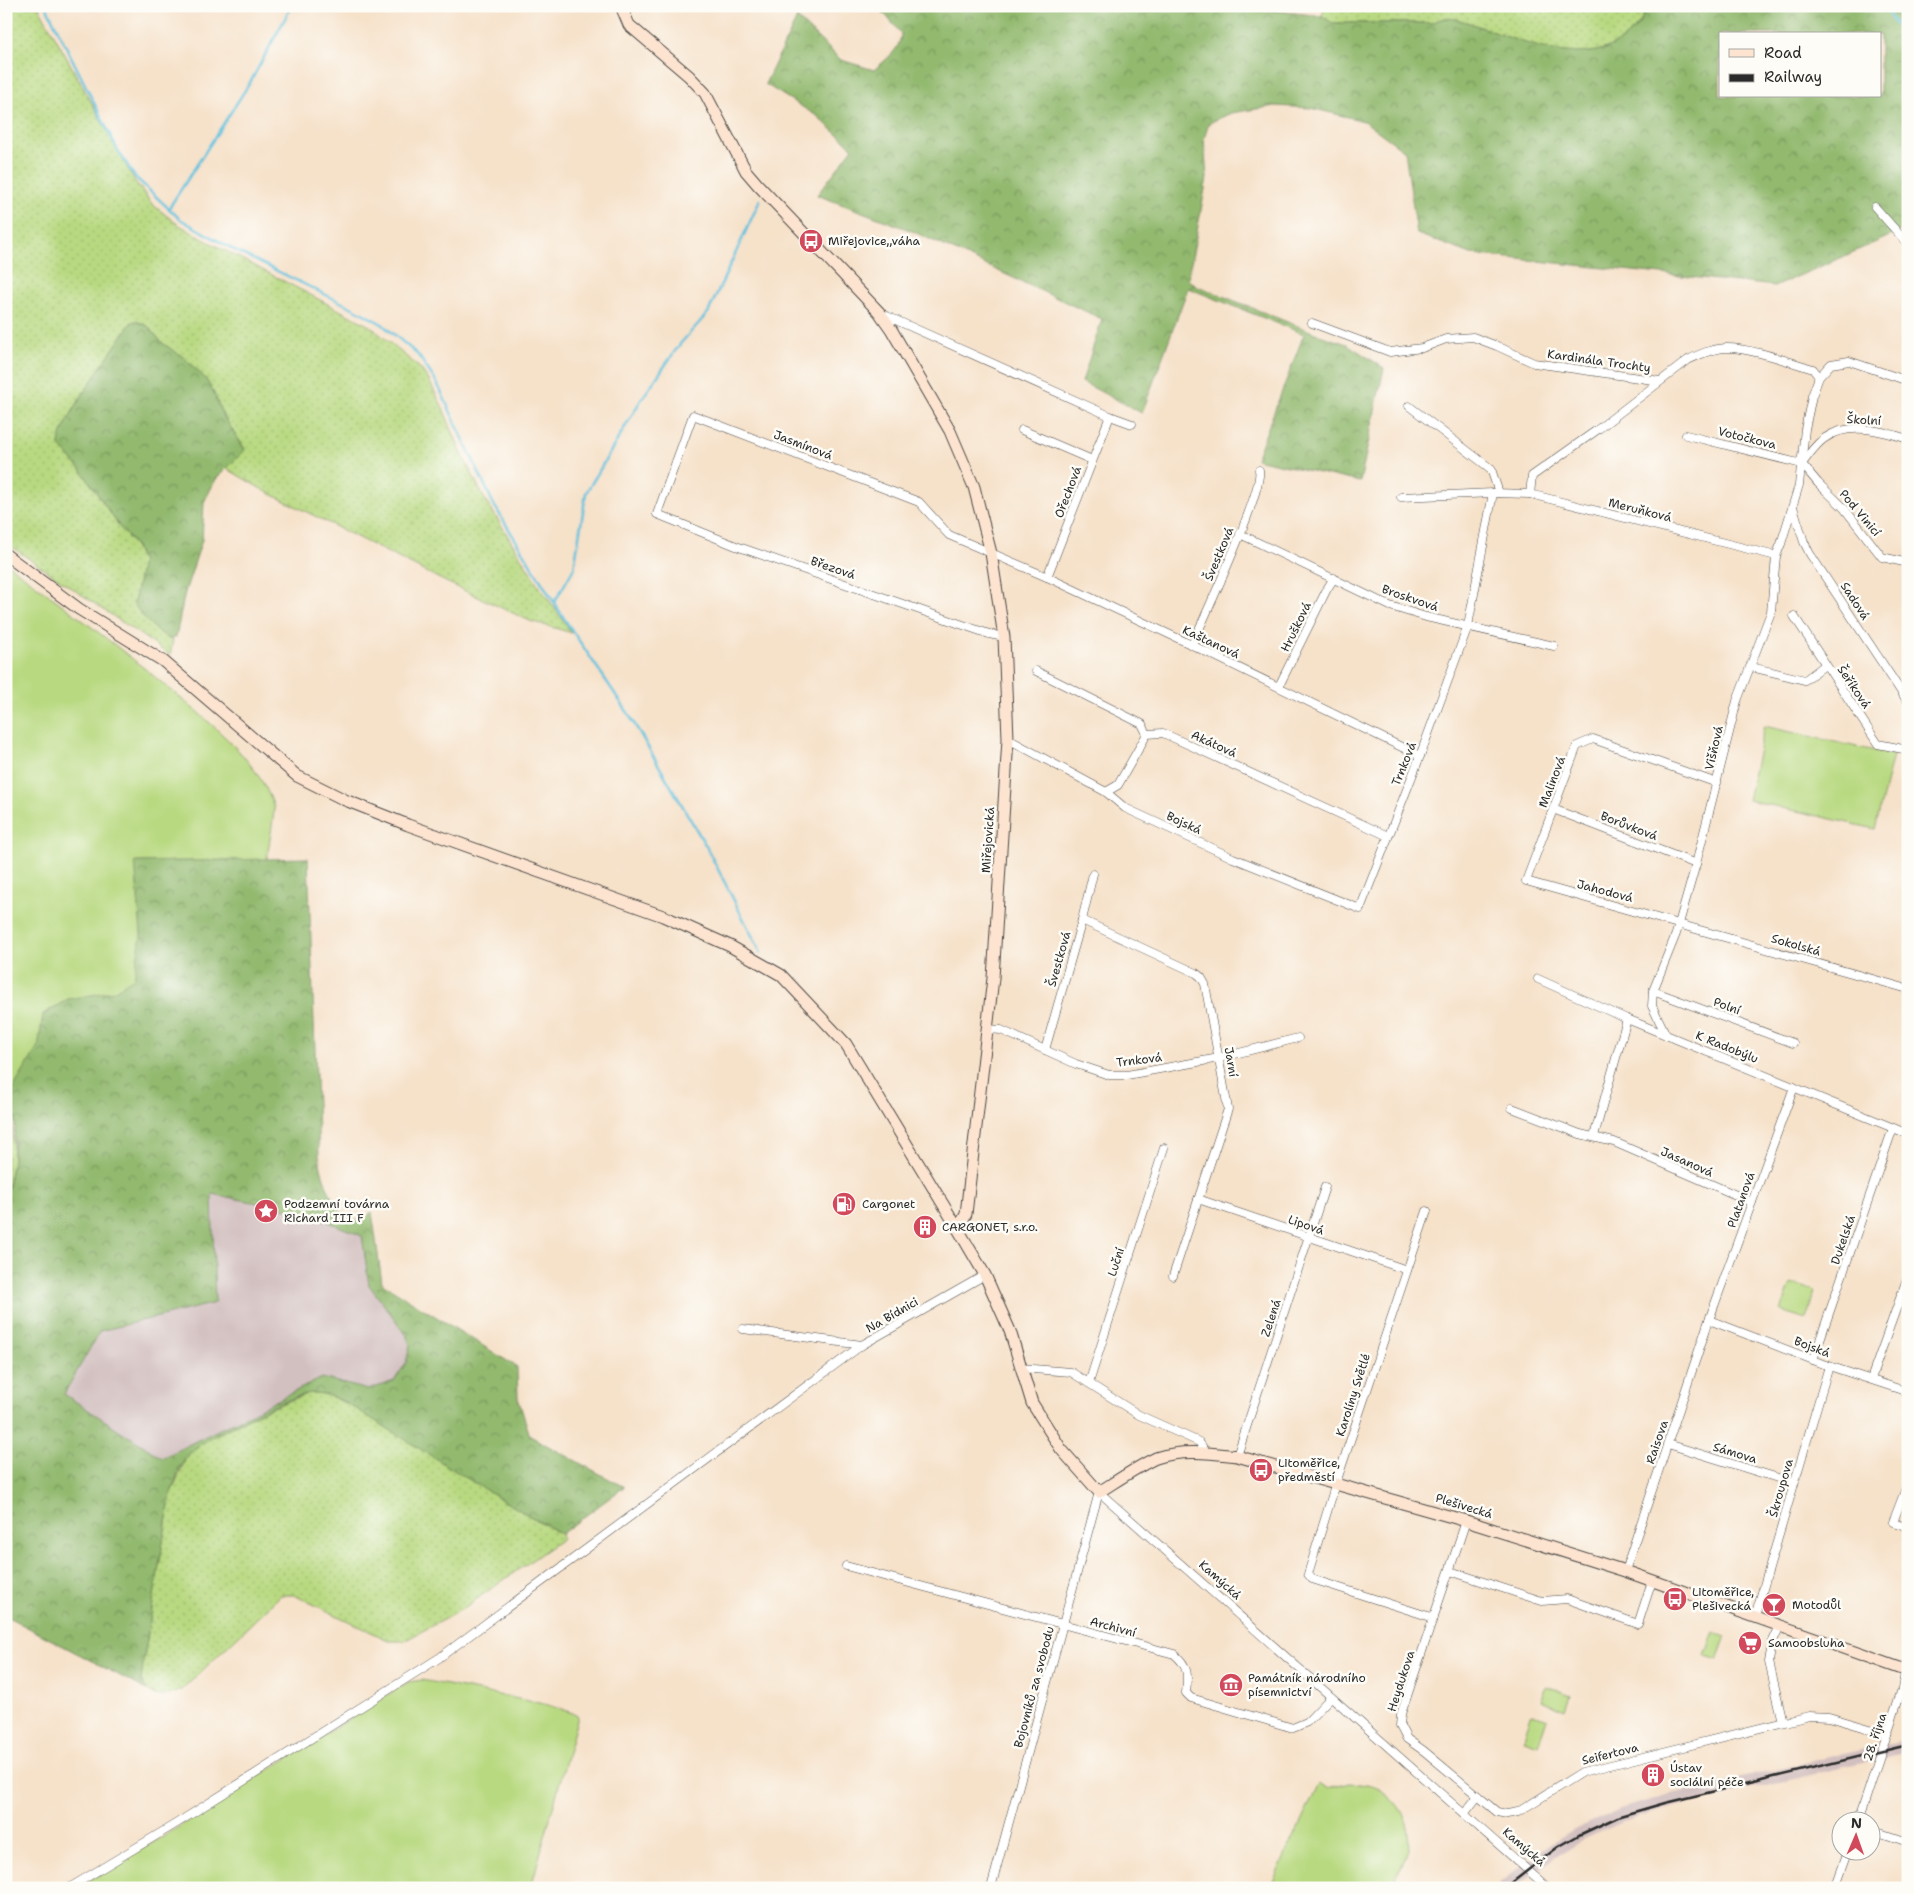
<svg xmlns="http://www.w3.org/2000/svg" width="1914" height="1894" font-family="'Shantell Sans',sans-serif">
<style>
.industrial{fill:#d2bfbf}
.grass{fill:url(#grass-dots);stroke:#728256}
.forest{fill:url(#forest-crowns);stroke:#5e724c;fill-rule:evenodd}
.garden{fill:#b8d980;stroke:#728256}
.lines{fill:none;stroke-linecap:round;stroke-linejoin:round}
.stream{stroke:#60c1de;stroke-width:2.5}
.street-casing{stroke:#494643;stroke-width:9}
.secondary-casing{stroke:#494643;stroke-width:13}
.street{stroke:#fff;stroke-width:8}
.secondary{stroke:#fde4d0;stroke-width:11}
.rail{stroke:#2b2b2b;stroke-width:2.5}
.labels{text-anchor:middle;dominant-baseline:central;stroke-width:5;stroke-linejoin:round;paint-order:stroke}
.poi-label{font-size:12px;fill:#2b2b2b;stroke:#fdfcf7;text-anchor:start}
.street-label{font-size:12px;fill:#2b2b2b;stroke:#fdfcf7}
</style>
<defs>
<pattern id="grass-dots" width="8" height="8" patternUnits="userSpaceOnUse" patternTransform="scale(1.25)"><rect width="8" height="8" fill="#b8d980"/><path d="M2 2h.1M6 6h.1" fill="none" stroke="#9eba6f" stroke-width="1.8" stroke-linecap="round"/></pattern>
<pattern id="forest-crowns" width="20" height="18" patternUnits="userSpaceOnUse" patternTransform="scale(1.25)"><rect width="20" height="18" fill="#92b96e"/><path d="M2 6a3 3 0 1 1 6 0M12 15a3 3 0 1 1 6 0" fill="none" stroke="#77975b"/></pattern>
</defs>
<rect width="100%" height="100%" fill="#fdfcf7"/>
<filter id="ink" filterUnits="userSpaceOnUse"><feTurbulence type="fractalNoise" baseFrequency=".02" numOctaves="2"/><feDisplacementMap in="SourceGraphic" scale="10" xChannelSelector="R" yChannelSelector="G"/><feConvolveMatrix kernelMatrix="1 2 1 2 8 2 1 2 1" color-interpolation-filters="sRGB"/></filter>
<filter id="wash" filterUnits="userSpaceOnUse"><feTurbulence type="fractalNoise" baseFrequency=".0096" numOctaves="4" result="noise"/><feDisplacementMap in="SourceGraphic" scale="20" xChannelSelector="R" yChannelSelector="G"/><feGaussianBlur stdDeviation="1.12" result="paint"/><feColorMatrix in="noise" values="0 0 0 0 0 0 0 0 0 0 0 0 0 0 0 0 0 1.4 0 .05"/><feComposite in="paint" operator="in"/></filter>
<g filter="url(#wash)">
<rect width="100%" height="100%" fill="#f6e1c9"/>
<g class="industrial">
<path d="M212 1194 308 1213 362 1236 369 1285 406 1334 410 1345 406 1363 394 1381 368 1390 322 1378 162 1458 64 1394 100 1331 215 1303Z"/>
<path d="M1908 1739V1752L1666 1809 1623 1822 1582 1840 1561 1853 1515 1888H1495L1517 1869 1554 1842 1576 1829 1618 1810 1663 1796Z"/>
</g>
<g class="grass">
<path d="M6 6H38L135 181 152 204 176 223 205 240 370 326 420 368 428 379 443 408 460 450 483 496 537 583 572 633 530 621 446 582 263 490 226 468 245 449 222 414 213 391 205 378 183 357 162 343 148 326 136 321 131 323C115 347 61 421 59 445L82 471 119 526 135 546 142 562 134 604 169 639 173 640 170 655 6 543Z"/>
<path d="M1325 6H1637L1644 14C1641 24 1633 30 1625 37 1590 68 1532 46 1494 32 1480 27 1462 19 1447 18 1442 18 1437 21 1432 23H1332L1322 16Z"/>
<path d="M6 1080 12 1090 13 1161 6 1194Z"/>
<path d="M309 1393H323L359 1409 497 1497 561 1534 562 1539 461 1610 404 1641H390L294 1595H281L182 1690C170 1695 159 1700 148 1691 145 1688 142 1685 141 1681 140 1674 143 1664 144 1657L171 1493 186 1458 191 1451 208 1439 261 1412Z"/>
</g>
<g class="forest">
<path d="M876 6H1176L1191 13 1200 11 1209 6H1232L1322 16 1332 23H1432C1437 21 1442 18 1447 18 1462 19 1480 27 1494 32 1532 46 1590 68 1625 37 1633 30 1641 25 1644 14L1637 6H1908V228L1776 286 1471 254 1417 234 1405 151 1364 121 1311 108 1275 106 1231 113 1209 123 1204 139 1207 178 1188 279 1195 285 1325 337 1347 344 1384 368 1360 482 1256 459 1304 334 1188 288 1142 413 1082 382 1102 319 910 230 817 195 853 148 817 116 765 84 797 18 841 60 874 70C885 60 901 50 901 33L881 10ZM1720 34H1880V96H1720Z"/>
<path d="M135 321 148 326 162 343 183 357 205 378 213 391 222 414 245 450 216 479 204 502 202 540 185 592 176 637 169 639C154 629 144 620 134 604L142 562 136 546 119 526 82 471 59 445C60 421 115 347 131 323Z"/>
<path d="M308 858 318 1132C319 1144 318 1159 322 1171 326 1187 338 1215 353 1221L363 1219 372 1212 382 1283 517 1367 518 1398 530 1436 624 1487 561 1534 497 1497 345 1402C334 1397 324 1393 312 1393 293 1394 203 1438 191 1452 180 1463 176 1479 171 1493L144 1657 141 1681 147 1690 6 1616V1196L13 1161 15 1124 12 1090 38 1047 43 1015 68 999 113 991 141 935 135 862ZM212 1194 308 1213 362 1236 369 1285 406 1334 410 1345 406 1363 394 1381 368 1390 322 1378 162 1458 64 1394 100 1331 215 1303Z"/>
</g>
<g class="garden">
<path d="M6 563C60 603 114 643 166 686 204 718 258 758 274 807 275 810 268 851 267 859L135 862 141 935 134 978 113 991 68 999 43 1014 38 1047 12 1090 6 1073Z"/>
<path d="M1764 726 1893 755 1875 829 1748 800Z"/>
<path d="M1791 1283 1815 1291 1806 1319 1781 1311Z"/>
<path d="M1714 1632 1726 1636 1717 1660 1705 1656Z"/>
<path d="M422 1680 544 1704 576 1714 578 1716 533 1880 532 1888H76L161 1838 408 1682Z"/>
<path d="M1547 1686 1571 1695 1566 1710 1541 1700Z"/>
<path d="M1532 1714 1547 1719 1538 1745 1523 1740Z"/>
<path d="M1349 1783C1358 1784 1367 1784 1376 1788 1398 1798 1414 1824 1408 1849 1405 1862 1396 1875 1390 1888H1270L1319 1784 1328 1789Z"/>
</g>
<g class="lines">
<g class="stream">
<path d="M46 6 117 149 135 177 180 219 236 251 359 311 382 324 418 355 437 383 494 505 565 620 628 713 706 846 761 953"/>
<path d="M1885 6 1892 20 1908 35"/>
<path d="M169 208 251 81 289 11 286 6"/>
<path d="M554 603 574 568 586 493 641 400 680 344 708 313 760 200"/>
</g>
</g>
</g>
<g filter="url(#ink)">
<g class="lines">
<g class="street-casing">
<g id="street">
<path d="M1875 207 1908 244"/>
<path d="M880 313 1110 416 1132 424"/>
<path d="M1312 323 1390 352 1422 348 1446 339 1473 337 1497 346 1534 363 1660 381"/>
<path d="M1409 406 1491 469 1499 493"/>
<path d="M1022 430 1092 460"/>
<path d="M1686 435 1802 464"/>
<path d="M1802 464 1818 483 1844 508 1882 557 1908 563"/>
<path d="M1802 464C1809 454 1816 444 1825 438 1849 421 1883 431 1908 439"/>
<path d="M1530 494 1532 476 1597 430 1688 360C1700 354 1711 349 1725 348 1748 347 1790 362 1813 369L1819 377"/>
<path d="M1401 497 1493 493 1530 494 1776 556"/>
<path d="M1793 507 1804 542 1810 554 1908 702"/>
<path d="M1240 534 1390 606 1426 617 1554 646"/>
<path d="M1047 577 1110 416"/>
<path d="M1794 616 1878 744 1908 750"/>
<path d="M1004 637 989 634 736 546 657 514 693 415 919 502 949 535 1047 577 1192 645 1420 756"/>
<path d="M1192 645C1204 618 1264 490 1259 470"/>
<path d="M1751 667 1805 680 1825 665"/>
<path d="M1036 671 1142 724 1147 734"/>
<path d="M1279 686 1327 589 1334 578"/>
<path d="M1147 734 1163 733 1388 836"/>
<path d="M1008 739 1106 792 1125 808 1233 858 1360 909 1420 756 1468 626 1493 493"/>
<path d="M1717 783 1593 739 1577 746 1526 881 1908 989"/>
<path d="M1106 792 1118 785 1147 734"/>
<path d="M1553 809 1696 864"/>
<path d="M1082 920 1196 973 1201 977 1205 984 1228 1109 1173 1276"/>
<path d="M1538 979 1627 1019 1908 1134"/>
<path d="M1653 991 1793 1043"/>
<path d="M988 1029 1001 1030 1076 1064 1109 1075H1127L1219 1058 1298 1038"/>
<path d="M1666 1035 1652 1006 1653 991 1676 934 1696 864 1737 701 1771 612 1776 556 1781 544 1799 485 1805 429 1812 396 1819 377 1831 364 1849 361 1908 381"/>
<path d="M1045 1050 1082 920 1093 874"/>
<path d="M1512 1108 1580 1134 1614 1142 1752 1202"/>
<path d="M1594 1136 1627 1019"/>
<path d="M1198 1199 1407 1270"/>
<path d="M1427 1211 1336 1483 1308 1574 1312 1579 1434 1618"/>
<path d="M1709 1320 1829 1366 1908 1392"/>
<path d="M743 1329 862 1345 985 1275"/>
<path d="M1813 1360 1893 1128"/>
<path d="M1020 1368 1071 1372 1139 1415 1199 1442 1206 1452"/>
<path d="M1871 1379 1908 1276"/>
<path d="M1089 1383 1164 1148"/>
<path d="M1668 1444 1794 1483"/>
<path d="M1237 1456 1325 1187"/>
<path d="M1908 1483 1893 1522 1908 1527"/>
<path d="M1466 1521 1401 1714 1400 1726 1407 1739 1424 1751 1497 1812 1507 1814 1518 1812 1582 1772 1809 1716 1829 1717 1887 1734"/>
<path d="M846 1566 1174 1654C1189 1666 1188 1675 1186 1693L1191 1698 1293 1728 1307 1722 1331 1697"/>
<path d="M1450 1571 1542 1601 1567 1599 1638 1624 1652 1581"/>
<path d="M1625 1571 1709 1320 1794 1087"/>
<path d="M1755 1616 1829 1366"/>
<path d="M1780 1626 1772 1643 1769 1662 1783 1722"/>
<path d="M1464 1814 1478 1796"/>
<path d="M1858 1822 1902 1689 1908 1657"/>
<path d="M1872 1830 1908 1842"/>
<path d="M69 1888 177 1823 439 1658 862 1345"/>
<path d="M991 1888 1099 1492 1548 1888"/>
<path d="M1835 1888 1848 1852"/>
</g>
</g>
<g class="secondary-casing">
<g id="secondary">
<path d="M621 6 629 25 689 76 705 93 746 171 758 185 879 312 891 329 950 431 974 487 991 553 1004 637 1008 739 993 978 966 1214 958 1229"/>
<path d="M6 555 79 609 163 661 297 776 345 800 408 825 663 916 730 946 781 975 846 1044 958 1229 985 1275 1010 1331 1032 1403 1061 1449 1099 1492C1115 1482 1140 1465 1156 1458 1182 1449 1211 1453 1237 1456L1466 1521 1625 1571 1908 1671"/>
</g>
</g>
<use href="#street" class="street"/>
<use href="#secondary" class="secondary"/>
<path class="rail" d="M1505 1888 1558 1847 1579 1835 1620 1816 1665 1803 1908 1745"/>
</g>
</g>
<defs>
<g id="bus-disc" transform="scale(1.25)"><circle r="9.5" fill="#d1495b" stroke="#fdfcf7"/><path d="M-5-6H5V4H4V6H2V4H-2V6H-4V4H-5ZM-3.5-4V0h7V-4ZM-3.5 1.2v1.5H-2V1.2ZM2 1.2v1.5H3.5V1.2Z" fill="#fff"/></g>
<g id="fuel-disc" transform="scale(1.25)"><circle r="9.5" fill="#d1495b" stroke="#fdfcf7"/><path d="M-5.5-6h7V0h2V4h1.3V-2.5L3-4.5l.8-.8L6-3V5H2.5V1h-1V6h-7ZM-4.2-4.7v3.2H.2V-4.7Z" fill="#fff"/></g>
<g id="sight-disc" transform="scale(1.25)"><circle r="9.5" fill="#d1495b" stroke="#fdfcf7"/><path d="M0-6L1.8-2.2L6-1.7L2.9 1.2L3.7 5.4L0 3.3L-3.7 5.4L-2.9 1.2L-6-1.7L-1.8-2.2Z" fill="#fff"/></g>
<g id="building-disc" transform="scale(1.25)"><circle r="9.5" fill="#d1495b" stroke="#fdfcf7"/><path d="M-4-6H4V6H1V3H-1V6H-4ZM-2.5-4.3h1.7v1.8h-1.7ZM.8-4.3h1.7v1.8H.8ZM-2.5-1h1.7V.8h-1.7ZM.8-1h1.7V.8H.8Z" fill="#fff"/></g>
<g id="bar-disc" transform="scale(1.25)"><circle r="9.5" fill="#d1495b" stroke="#fdfcf7"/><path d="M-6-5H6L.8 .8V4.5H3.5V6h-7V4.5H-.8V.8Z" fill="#fff"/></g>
<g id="supermarket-disc" transform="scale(1.25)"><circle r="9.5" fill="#d1495b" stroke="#fdfcf7"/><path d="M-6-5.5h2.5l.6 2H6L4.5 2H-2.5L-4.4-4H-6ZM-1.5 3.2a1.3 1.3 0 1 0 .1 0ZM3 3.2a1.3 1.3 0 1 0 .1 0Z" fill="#fff"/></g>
<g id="museum-disc" transform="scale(1.25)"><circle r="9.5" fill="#d1495b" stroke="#fdfcf7"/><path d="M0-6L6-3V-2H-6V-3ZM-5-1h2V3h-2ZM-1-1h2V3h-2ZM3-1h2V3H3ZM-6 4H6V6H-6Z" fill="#fff"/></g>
</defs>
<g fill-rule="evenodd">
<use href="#bus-disc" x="811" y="241"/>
<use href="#fuel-disc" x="844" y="1204"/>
<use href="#sight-disc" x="266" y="1211"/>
<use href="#building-disc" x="925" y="1227"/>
<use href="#bus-disc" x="1261" y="1470"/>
<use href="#bus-disc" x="1675" y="1599"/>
<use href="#bar-disc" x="1774" y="1605"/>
<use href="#supermarket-disc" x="1750" y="1643"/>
<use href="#museum-disc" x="1231" y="1685"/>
<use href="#building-disc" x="1653" y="1775"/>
</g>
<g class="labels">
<g class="poi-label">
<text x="828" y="241">Miřejovice,,váha</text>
<text x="284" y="1204">Podzemní továrna<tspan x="284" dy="14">Richard III F</tspan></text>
<text x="862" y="1204">Cargonet</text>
<text x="942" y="1227">CARGONET, s.r.o.</text>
<text x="1278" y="1463">Litoměřice,<tspan x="1278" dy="14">předměstí</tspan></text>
<text x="1692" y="1592">Litoměřice,<tspan x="1692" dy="14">Plešivecká</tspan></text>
<text x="1792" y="1605">Motodůl</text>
<text x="1768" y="1643">Samoobsluha</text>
<text x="1248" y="1678">Památník národního<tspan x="1248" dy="14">písemnictví</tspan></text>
<text x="1670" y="1768">Ústav<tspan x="1670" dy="14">sociální péče</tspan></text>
</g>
<g class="street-label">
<text transform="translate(1599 361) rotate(8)">Kardinála Trochty</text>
<text transform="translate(1864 420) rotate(3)">Školní</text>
<text transform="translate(1747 438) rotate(14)">Votočkova</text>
<text transform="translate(803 445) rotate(21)">Jasmínová</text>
<text transform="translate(1068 492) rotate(-69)">Ořechová</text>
<text transform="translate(1640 510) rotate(14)">Meruňková</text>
<text transform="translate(1860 513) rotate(50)">Pod Vinicí</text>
<text transform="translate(1219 554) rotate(-67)">Švestková</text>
<text transform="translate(833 568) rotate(19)">Březová</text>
<text transform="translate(1410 598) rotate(19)">Broskvová</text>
<text transform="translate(1855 601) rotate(57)">Sadová</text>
<text transform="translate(1296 627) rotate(-64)">Hrušková</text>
<text transform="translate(1211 642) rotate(25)">Kaštanová</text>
<text transform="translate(1854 687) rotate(56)">Šeříková</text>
<text transform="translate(1214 744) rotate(24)">Akátová</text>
<text transform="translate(1714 748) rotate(-77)">Višňová</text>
<text transform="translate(1404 764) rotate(-68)">Trnková</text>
<text transform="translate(1552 782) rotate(-69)">Malinová</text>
<text transform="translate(1184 823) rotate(25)">Bojská</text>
<text transform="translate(1629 826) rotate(21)">Borůvková</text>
<text transform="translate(988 840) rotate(-86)">Miřejovická</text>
<text transform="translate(1605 891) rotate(15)">Jahodová</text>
<text transform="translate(1796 945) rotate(16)">Sokolská</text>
<text transform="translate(1059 959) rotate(-74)">Švestková</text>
<text transform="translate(1727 1006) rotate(20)">Polní</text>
<text transform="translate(1727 1047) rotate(22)">K Radobýlu</text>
<text transform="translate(1139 1060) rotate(-7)">Trnková</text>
<text transform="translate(1231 1062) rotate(80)">Jarní</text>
<text transform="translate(1687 1162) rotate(24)">Jasanová</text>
<text transform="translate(1741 1200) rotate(-70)">Platanová</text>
<text transform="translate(1306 1225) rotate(19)">Lipová</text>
<text transform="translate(1843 1240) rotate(-71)">Dukelská</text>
<text transform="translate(1116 1262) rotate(-72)">Luční</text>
<text transform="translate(892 1315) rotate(-30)">Na Bídnici</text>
<text transform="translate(1271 1318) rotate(-72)">Zelená</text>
<text transform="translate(1812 1347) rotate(21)">Bojská</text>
<text transform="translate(1353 1395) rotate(-72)">Karolíny Světlé</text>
<text transform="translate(1657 1442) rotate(-71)">Raisova</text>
<text transform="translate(1735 1453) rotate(17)">Sámova</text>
<text transform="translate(1781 1488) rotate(-74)">Škroupova</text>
<text transform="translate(1464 1506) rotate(17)">Plešivecká</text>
<text transform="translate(1220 1580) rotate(42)">Kamýcká</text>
<text transform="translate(1113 1627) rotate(15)">Archivní</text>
<text transform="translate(1401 1681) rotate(-72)">Heydukova</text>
<text transform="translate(1034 1687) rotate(-75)">Bojovníků za svobodu</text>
<text transform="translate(1875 1737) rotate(-72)">28. října</text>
<text transform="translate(1610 1754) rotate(-14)">Seifertova</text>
<text transform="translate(1524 1847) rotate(41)">Kamýcká</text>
</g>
</g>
<rect width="1914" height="1894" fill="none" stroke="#fdfcf7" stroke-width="25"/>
<rect x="1719" y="32" width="162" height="65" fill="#fdfcf7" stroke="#a9a8a5"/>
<rect x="1729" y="49" width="25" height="8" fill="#fde4d0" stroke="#a9a8a5"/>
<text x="1764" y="58" font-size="15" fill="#2b2b2b">Road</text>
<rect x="1729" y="74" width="25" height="8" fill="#2b2b2b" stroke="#a9a8a5"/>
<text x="1764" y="82" font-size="15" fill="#2b2b2b">Railway</text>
<g transform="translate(1856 1836) rotate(2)"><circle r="24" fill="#fdfcf7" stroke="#a9a8a5"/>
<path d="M0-4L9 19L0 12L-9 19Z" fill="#d1495b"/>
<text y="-8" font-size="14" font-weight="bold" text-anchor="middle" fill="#2b2b2b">N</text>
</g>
</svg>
